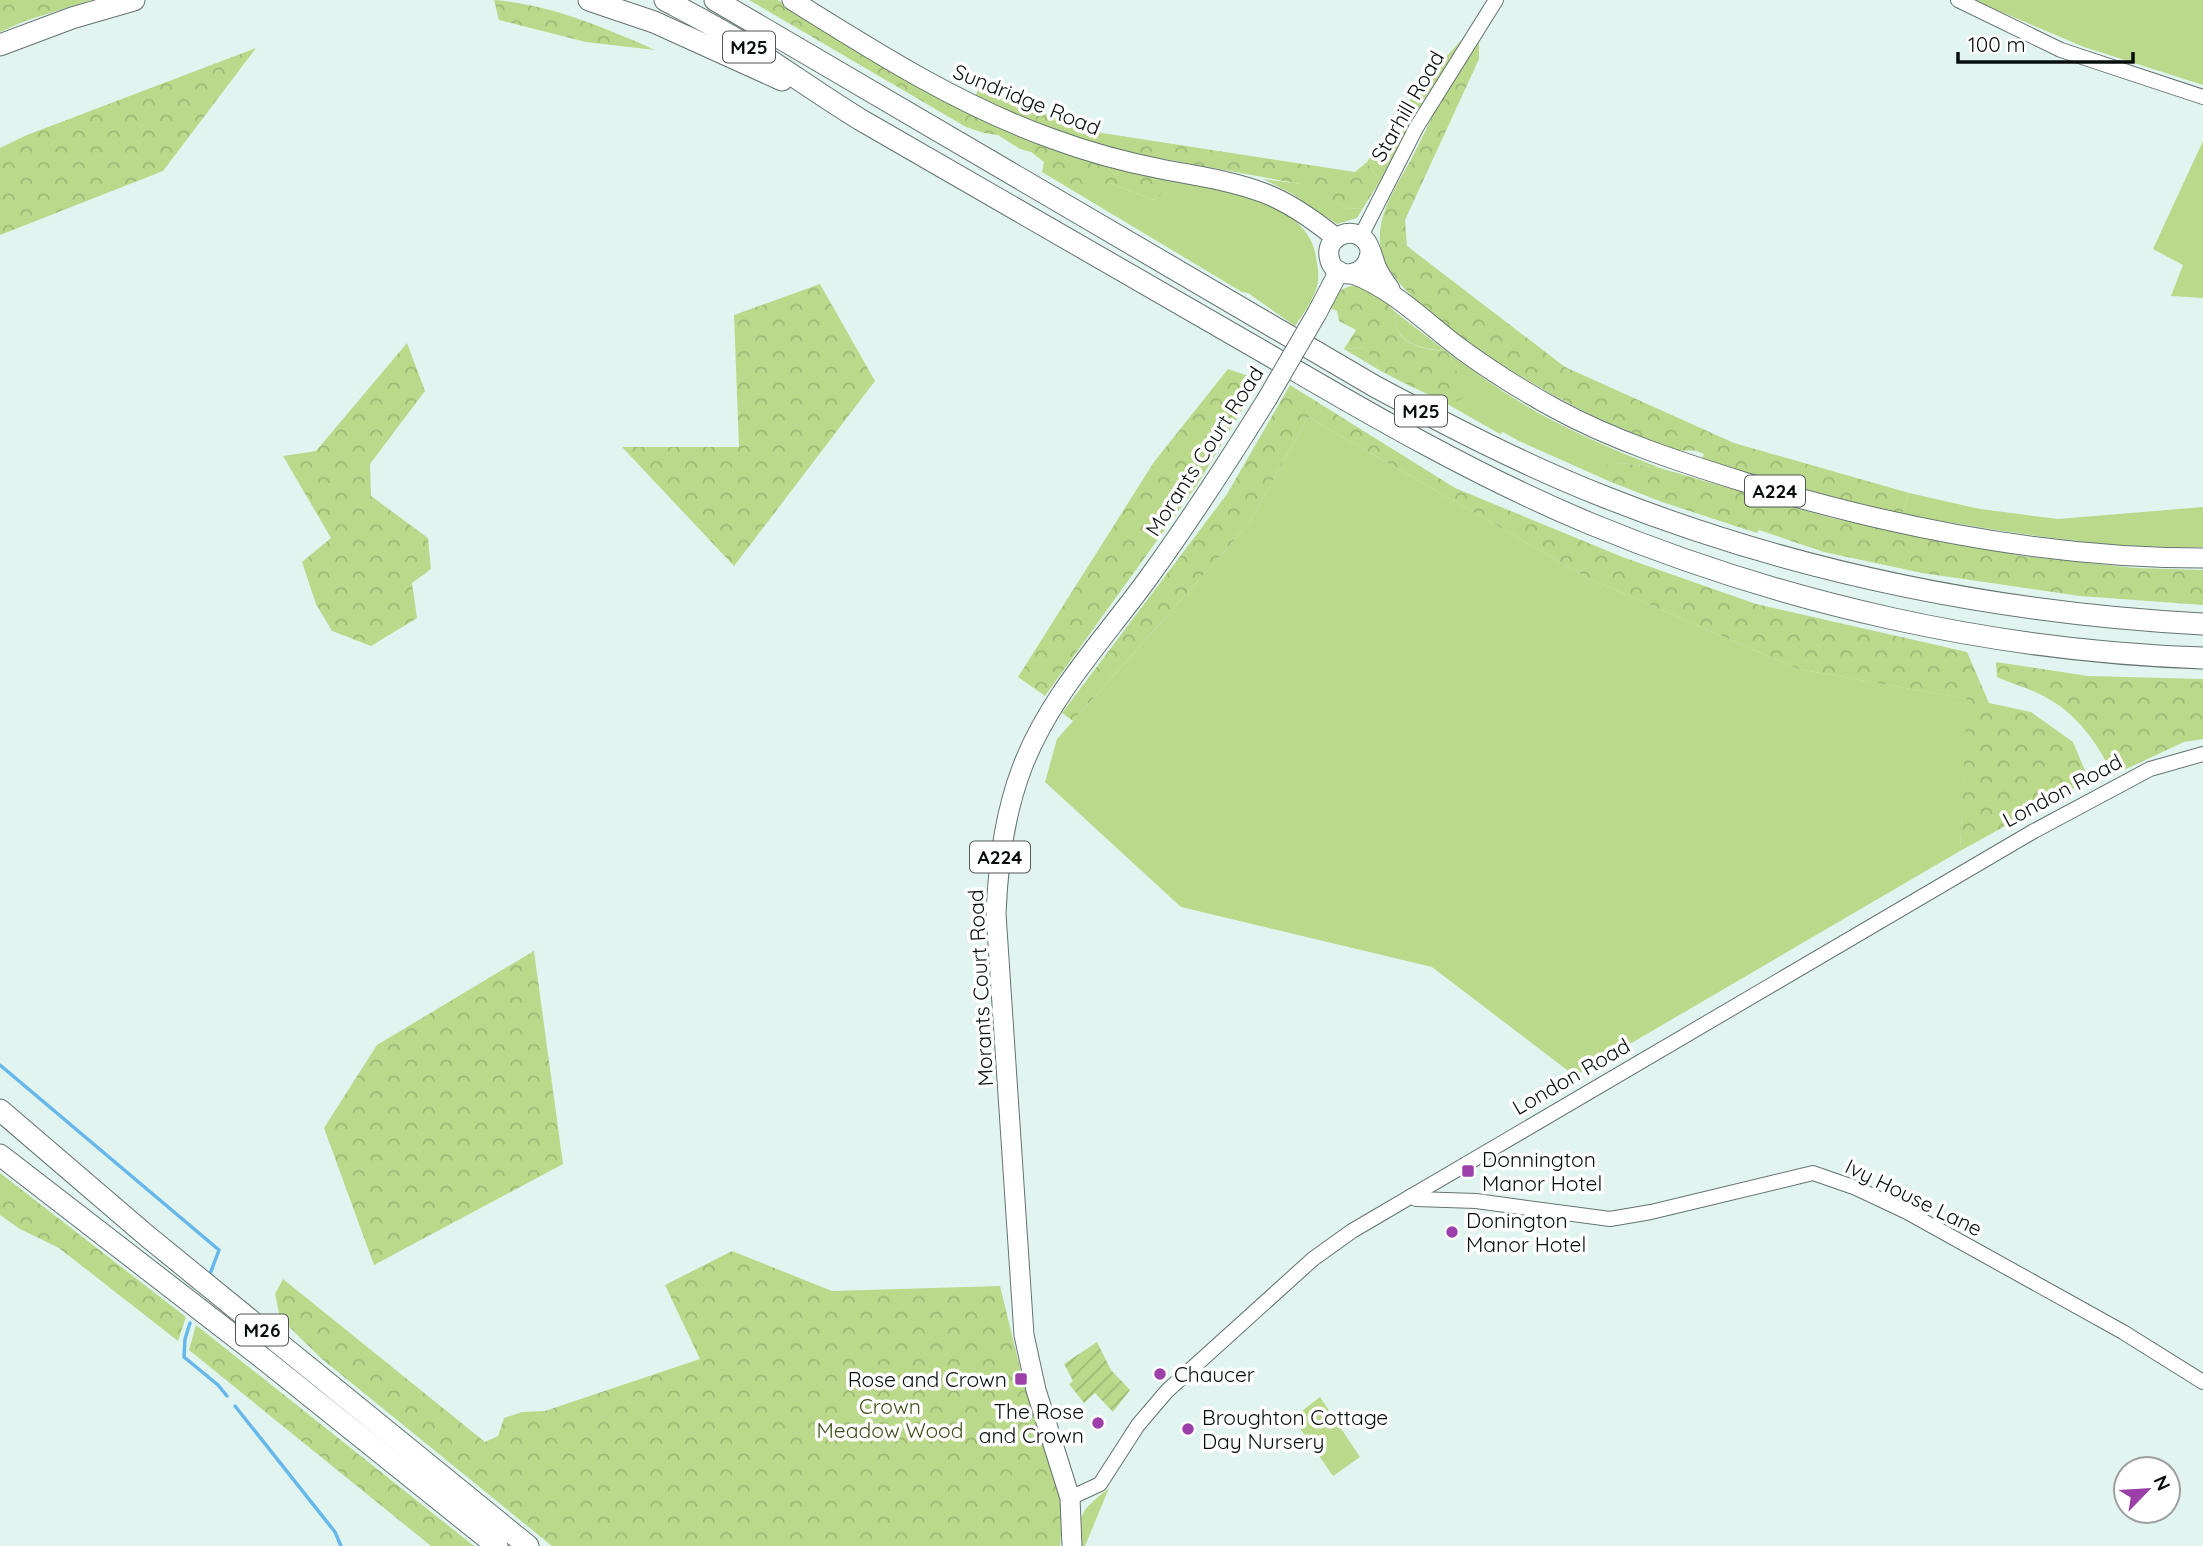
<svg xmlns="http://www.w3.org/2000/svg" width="2203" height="1546" font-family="Quicksand,sans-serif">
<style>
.green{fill:#bad98a}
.forest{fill:url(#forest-crowns)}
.garden{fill:url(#garden-furrows)}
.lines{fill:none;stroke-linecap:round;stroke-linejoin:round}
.stream{stroke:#66b8eb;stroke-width:3.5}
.minor-casing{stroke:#637370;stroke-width:16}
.major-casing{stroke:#637370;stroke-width:21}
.highway-casing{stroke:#637370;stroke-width:23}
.minor{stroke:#fff;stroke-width:14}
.major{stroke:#fff;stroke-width:19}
.highway{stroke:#fff;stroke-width:21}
.major-bridge-casing{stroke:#637370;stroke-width:21;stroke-linecap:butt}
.major-bridge{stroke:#fff;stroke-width:19}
.poi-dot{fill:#9c3fa9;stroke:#fff;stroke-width:2.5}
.labels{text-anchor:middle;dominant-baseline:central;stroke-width:7;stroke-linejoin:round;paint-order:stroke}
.shield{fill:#fff;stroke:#525656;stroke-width:2}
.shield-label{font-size:19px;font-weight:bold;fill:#080e0d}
.street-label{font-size:21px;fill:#080e0d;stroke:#fff}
.poi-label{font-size:21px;fill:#080e0d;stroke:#fff;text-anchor:start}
.park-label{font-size:21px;fill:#3d5018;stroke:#fff}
</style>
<defs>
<pattern id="forest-crowns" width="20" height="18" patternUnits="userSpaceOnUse" patternTransform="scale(1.75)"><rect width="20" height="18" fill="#bad98a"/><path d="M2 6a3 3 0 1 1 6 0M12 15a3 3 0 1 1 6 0" fill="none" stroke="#9eb976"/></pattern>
<pattern id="garden-furrows" width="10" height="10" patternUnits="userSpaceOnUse" patternTransform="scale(1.75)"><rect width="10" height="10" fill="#bad98a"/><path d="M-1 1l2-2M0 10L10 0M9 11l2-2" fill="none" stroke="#9eb976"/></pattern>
</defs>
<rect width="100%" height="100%" fill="#e2f4f0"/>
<g class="green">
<path d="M1973 0H2203V85L2084 47Z"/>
<path d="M1466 35 1412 119 1380 181 1367 162 1421 84Z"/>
<path d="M979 89 988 95 1036 111 1026 119 975 96Z"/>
<path d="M2203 141V298L2171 296 2183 265 2153 249Z"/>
<path d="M1042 172 1057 178 1109 183 1154 200 1174 179C1219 191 1308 200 1316 257 1318 268 1320 278 1316 289 1312 302 1303 314 1295 326L1248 293 1242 292Z"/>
<path d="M1263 179 1301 184 1349 209 1363 208 1357 218 1337 224 1291 193Z"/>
<path d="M1394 311C1435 343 1476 375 1520 402 1564 429 1612 449 1660 468L1621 463 1607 465 1611 482 1519 441 1503 432 1500 434 1442 401H1456C1459 380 1458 368 1446 351 1418 348 1394 344 1394 311Z"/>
<path d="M1365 347 1379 370 1344 349Z"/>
<path d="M1308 417 1588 578 1798 669 1968 699 1960 851 1575 1076 1432 967 1181 907 1045 782 1057 739 1248 525Z"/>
<path d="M1909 493 1980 509 2058 519 2203 507V547C2102 550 2001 531 1902 514Z"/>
<path d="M1320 1397 1360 1457 1333 1476 1293 1418Z"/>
<path d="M1109 1488 1085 1546H1079C1079 1511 1082 1510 1109 1488Z"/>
</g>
<g class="forest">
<path d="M0 0H91L25 21 0 32Z"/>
<path d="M494 0C551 5 603 27 655 50L586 42 499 20Z"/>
<path d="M749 0H778L808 20 893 70 1174 179 1168 189 1154 200 1109 183 1089 190 1073 189 1042 172 1044 162 1031 152 1020 149 998 135 984 133 966 127Z"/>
<path d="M1479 42V59L1405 220 1407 246 1565 367 1734 443 1909 493 1902 514C1834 498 1768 481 1702 459L1704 454C1692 448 1689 452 1678 450 1664 448 1630 431 1614 425 1560 403 1392 308 1381 250 1374 214 1400 182 1415 152 1432 119 1454 67 1479 42Z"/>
<path d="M256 48 163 171 0 235V148L27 135Z"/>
<path d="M1036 111 1102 133 1355 172 1367 162 1380 181 1363 208 1349 209 1300 184 1132 153 1069 138 1026 119Z"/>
<path d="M820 284 875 381 734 566 622 447H739L734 315Z"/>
<path d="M1353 285C1372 286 1381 297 1394 311 1394 344 1418 349 1446 351 1456 364 1456 378 1469 388L1468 397 1456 401H1442L1404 383 1379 370 1365 347 1344 349 1356 330 1339 321 1337 311 1330 308 1341 290Z"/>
<path d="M407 343 425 391 370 464 371 496 428 538 431 569 412 583 417 618 371 646 332 631 316 604 302 562 331 538 283 456 316 451Z"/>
<path d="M1228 369 1260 380 1197 485 1045 696 1018 677 1154 462Z"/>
<path d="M1290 385 1455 488 1625 558 1756 604 1967 652 1989 703 2031 712 2073 742 2089 780 1960 851 1967 699 1798 669 1588 578 1308 417 1248 525 1073 721 1062 713 1227 494Z"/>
<path d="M1621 463 1660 468 1831 518 2022 556 2135 568 2203 570V605L2080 596 1922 573 1824 552 1759 530 1757 533 1662 502 1611 482 1606 464Z"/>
<path d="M1996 662 2088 676 2203 679V739L2184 742 2113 775C2098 744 2078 715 2047 698 2032 689 2013 684 1997 677Z"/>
<path d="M534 951 563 1164 374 1265 324 1128 377 1045Z"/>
<path d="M0 1173 186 1317 178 1341 59 1248 20 1229 0 1215Z"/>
<path d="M732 1251 832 1291 1000 1286 1026 1392 1047 1445 1063 1512 1060 1546H552L322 1359 280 1318 275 1294 283 1279 485 1442 498 1436 504 1418 522 1412 545 1411 700 1359 665 1285Z"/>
<path d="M196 1325 474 1546H431L189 1350Z"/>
</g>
<path class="garden" d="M1097 1342 1111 1370 1130 1390 1113 1412 1095 1393 1084 1403 1069 1384 1073 1381 1064 1364Z"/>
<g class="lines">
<g class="stream">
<path d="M0 1065 219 1250 210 1274"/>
<path d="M190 1323 185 1339 184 1357 218 1385 227 1396"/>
<path d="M235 1406 335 1532 341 1546"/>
</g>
<g class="minor-casing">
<g id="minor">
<path d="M1958 0 2061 50 2203 97"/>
<path d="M1361 236 1416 128 1496 0"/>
<path d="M1411 1196 1416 1199 1476 1201 1610 1219 1651 1212 1813 1173 1856 1188 1907 1212 2123 1332 2203 1382"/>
<path d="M1070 1498 1100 1484 1138 1425 1167 1391 1313 1259 1352 1231 2034 831 2150 769 2203 754"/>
</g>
</g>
<g class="major-casing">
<g id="major">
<path d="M792 0C875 52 960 106 1053 139 1088 152 1125 162 1161 169 1196 176 1230 180 1264 193 1290 203 1314 220 1336 238"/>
<path d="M1370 251C1369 279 1332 282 1329 256 1326 236 1353 225 1366 241 1371 248 1373 258 1376 266 1379 274 1385 282 1390 289"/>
<path d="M1353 274C1395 290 1426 323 1461 349 1491 371 1523 391 1556 409 1615 441 1680 462 1744 482 1891 527 2048 558 2203 558"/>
<path d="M1317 313 1339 271"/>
<path d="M1072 1546 1070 1498 1036 1390 1024 1335 996 914C998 864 1004 815 1022 768 1049 696 1105 638 1149 577 1191 519 1229 460 1267 399"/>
</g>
</g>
<g class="highway-casing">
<g id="highway">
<path d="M589 0 654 22 782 80"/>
<path d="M665 0C695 16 726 32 754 50 790 73 825 98 861 120 996 199 1132 276 1267 354 1373 416 1478 477 1591 524 1785 604 1993 651 2203 658"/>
<path d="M715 0 1376 387C1451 427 1526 466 1605 497 1797 573 1997 613 2203 624"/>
<path d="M0 45 72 18 134 0"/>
<path d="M0 1110 147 1236 528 1546"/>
<path d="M0 1155 265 1360 497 1546"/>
</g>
</g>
<use href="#minor" class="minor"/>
<use href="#major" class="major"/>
<use href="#highway" class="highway"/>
<g class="major-bridge-casing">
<path id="major-bridge" d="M1267 399 1317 313"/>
</g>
<use href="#major-bridge" class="major-bridge"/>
</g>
<g class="poi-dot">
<rect x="1461" y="1164" width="14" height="14" rx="3.5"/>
<circle cx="1452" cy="1232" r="7"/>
<circle cx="1160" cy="1374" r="7"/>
<rect x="1014" y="1372" width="14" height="14" rx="3.5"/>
<circle cx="1098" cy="1423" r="7"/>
<circle cx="1188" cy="1429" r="7"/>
</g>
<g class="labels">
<g class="shield">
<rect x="723" y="31.5" width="52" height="31" rx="5"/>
<rect x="1395" y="395.5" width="52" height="31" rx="5"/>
<rect x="1745" y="475.5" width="60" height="31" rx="5"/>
<rect x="970" y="841.5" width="60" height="31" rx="5"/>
<rect x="236" y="1314.5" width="52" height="31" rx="5"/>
</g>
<g class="shield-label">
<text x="749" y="47">M25</text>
<text x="1421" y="411">M25</text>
<text x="1775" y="491">A224</text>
<text x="1000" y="857">A224</text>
<text x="262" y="1330">M26</text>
</g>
<g class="street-label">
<text transform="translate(1027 99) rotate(22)">Sundridge Road</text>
<text transform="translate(1407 106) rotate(-60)">Starhill Road</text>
<text transform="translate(1204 451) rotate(-57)">Morants Court Road</text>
<text transform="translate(2062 790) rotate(-28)">London Road</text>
<text transform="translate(980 988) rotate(-93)">Morants Court Road</text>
<text transform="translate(1571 1076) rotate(-30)">London Road</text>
<text transform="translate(1914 1197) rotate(26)">Ivy House Lane</text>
</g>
<g class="poi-label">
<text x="1482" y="1159">Donnington<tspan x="1482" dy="24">Manor Hotel</tspan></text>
<text x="1466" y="1220">Donington<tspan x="1466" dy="24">Manor Hotel</tspan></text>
<text x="1174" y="1374">Chaucer</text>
<text x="1007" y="1379" text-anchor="end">Rose and Crown</text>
<text x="1084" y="1411" text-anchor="end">The Rose<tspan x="1084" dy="24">and Crown</tspan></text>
<text x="1202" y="1417">Broughton Cottage<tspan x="1202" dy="24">Day Nursery</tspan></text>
</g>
<g class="park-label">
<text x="890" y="1406">Crown<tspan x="890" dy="24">Meadow Wood</tspan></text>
</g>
</g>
<g transform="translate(2147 1490) rotate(65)"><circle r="33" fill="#ffffff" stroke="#9c9f9e" stroke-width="2"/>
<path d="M0-5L12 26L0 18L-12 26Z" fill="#9c3fa9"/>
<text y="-10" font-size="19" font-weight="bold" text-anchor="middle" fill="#080e0d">N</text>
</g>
<path d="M1958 52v10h175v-10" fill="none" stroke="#080e0d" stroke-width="3.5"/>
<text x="1968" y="52" font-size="21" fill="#080e0d" stroke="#ffffff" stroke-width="5" paint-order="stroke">100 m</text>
</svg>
